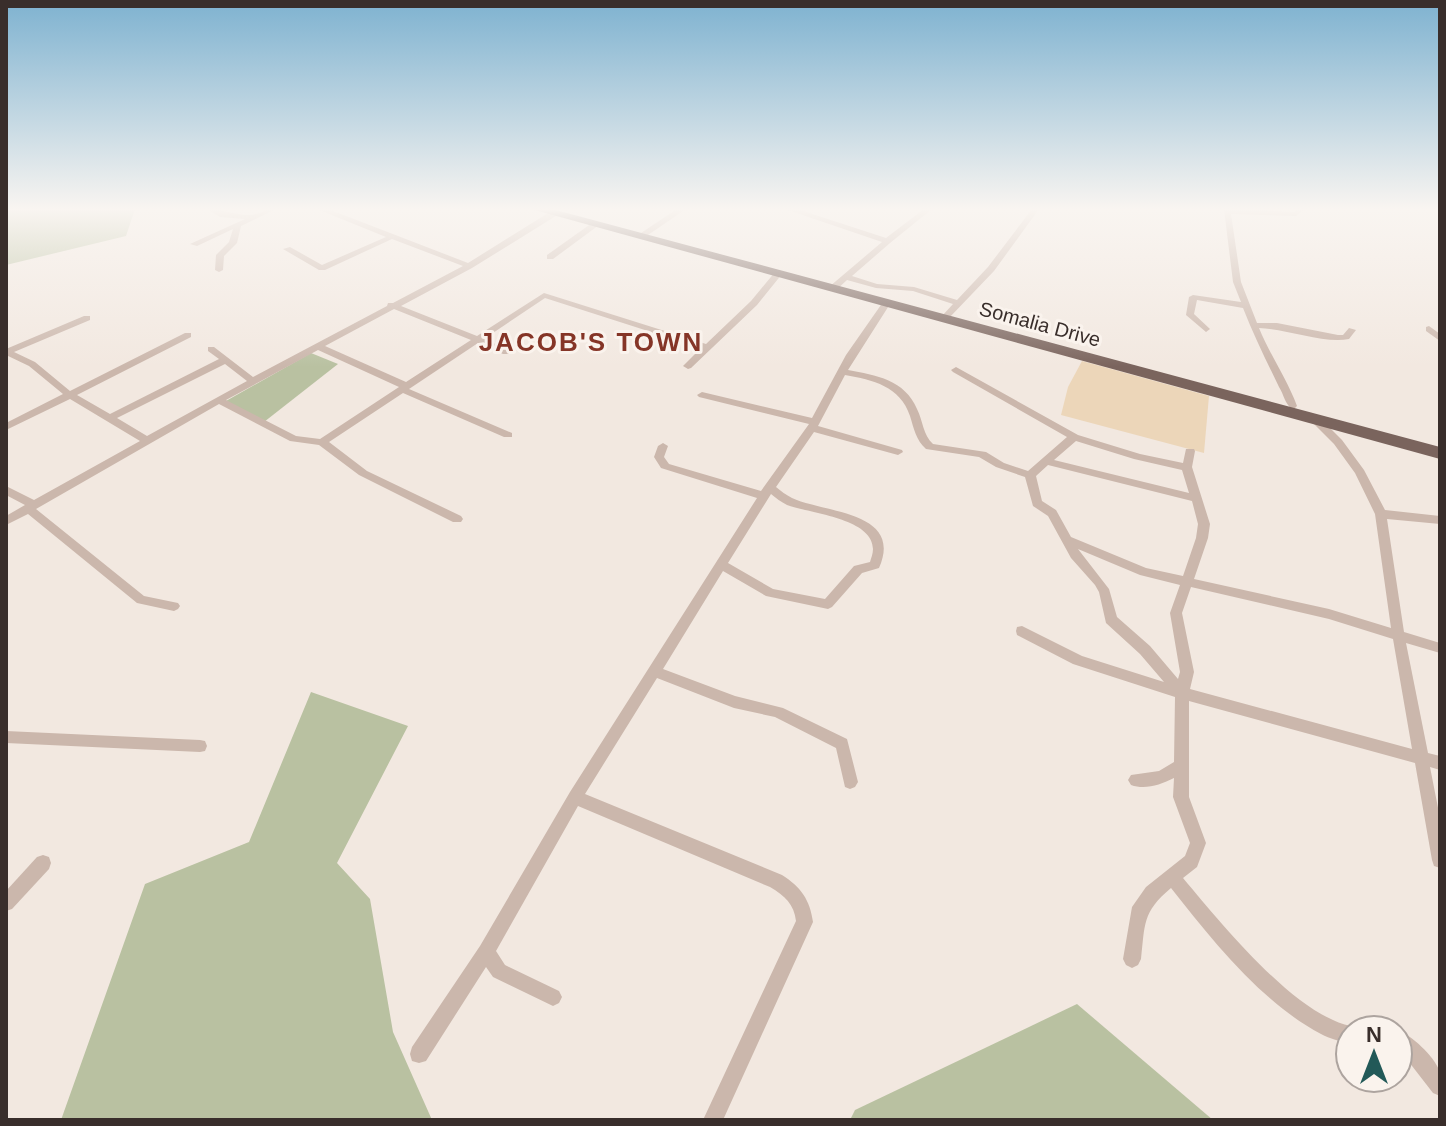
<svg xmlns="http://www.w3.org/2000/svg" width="1446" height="1126" font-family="Helvetica,sans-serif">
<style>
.green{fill:#b9c1a1}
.sand{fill:#ecd6b9}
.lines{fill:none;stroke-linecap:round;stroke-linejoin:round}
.minor{fill:#cbb7ac;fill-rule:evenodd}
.primary{fill:#7a645d;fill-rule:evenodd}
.labels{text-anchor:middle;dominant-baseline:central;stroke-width:6;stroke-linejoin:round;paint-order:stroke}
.far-street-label{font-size:20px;fill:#392e2b;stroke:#faf3ed}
.far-district-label{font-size:26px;font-weight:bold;letter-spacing:2px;fill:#853527;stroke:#faf3ed}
</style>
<rect width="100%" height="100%" fill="#f2e8e0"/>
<g class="green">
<path d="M6 209H135L126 236 6 265Z"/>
<path d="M311 353 338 364 264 422 226 401Z"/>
<path d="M311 692 408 726 337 863 370 899 393 1032 432 1120H61L145 884 249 842Z"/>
<path d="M1077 1004 1213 1120H850L855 1110Z"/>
</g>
<path class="sand" d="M1082 361 1209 396 1204 453 1061 415 1068 387Z"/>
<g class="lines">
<g class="minor">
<path d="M207 209C221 209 234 215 249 215 258 215 266 209 276 209L241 226 237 243 224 256 223 270 219 272 215 270 216 255 229 242 233 229 197 246 190 244 245 219 220 217Z"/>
<path d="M317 209H328L468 263 553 210H559V214L472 268 401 306 477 336 544 293 706 344 751 301 775 272 782 274 757 305 691 368 688 369 683 366 701 348 545 298 484 339 509 350V354H503L478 343 409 389 512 433V437H504L403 393 329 442 367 471 461 516 463 519 461 522H453L359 475 319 445 290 441 219 404 36 509 144 596 178 603 180 606 178 609 174 611 137 603 28 514 6 525V516L25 505 6 495V486L34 500 140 441 70 399 6 430V423L63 394 29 366 6 355V349L84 316H90V320L14 352 35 362 70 391 185 333H191V337L77 395 110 414 219 359 208 351V347H214L253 377 387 306 388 303H393L463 266 392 239 325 270H319L283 249 290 247 322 265 386 237ZM394 309 471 340 406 382 325 346ZM318 350 399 387 320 439 296 436 226 400ZM225 364 247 381 147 436 117 418Z"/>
<path d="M677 209H686L645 237 638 235Z"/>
<path d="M785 209H797L886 238 924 209H932L890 243 852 276 877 284 914 287 957 300 988 267 1032 209H1039L994 271 949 318 946 319 942 316 953 304 913 291 876 288 847 280 835 291H829V287L882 242Z"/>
<path d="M1224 209 1294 212 1297 209H1304L1296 216 1231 214 1241 282 1257 323H1277L1338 335H1343L1349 328 1356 330 1349 339C1324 344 1287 329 1259 328 1270 355 1287 379 1297 406L1295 408 1292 409C1285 404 1284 395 1279 387 1266 360 1254 336 1243 308L1197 300 1194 314 1210 329 1206 332 1186 315 1189 297 1193 295 1241 302 1233 282Z"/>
<path d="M592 223 599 225 553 259H547V255Z"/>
<path d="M886 301 890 304 848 370C876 375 905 380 917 409 923 421 923 435 933 444L986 452 1004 463 1028 471 1067 437 953 372 951 370 956 367 1078 435 1140 454 1183 463 1186 449H1194L1195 451 1192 467 1210 524 1208 538 1194 579 1329 609 1391 628 1375 514 1355 473 1334 444 1309 419V415H1317L1342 440 1364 470 1385 510 1440 516V524L1387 519 1404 632 1440 643V653L1406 643 1428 753 1440 756V770L1430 767 1440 818V868L1434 866 1432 860 1415 763 1189 701V797L1206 843 1197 867 1183 878C1219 921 1282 998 1333 1020 1340 1024 1349 1025 1357 1028V1030H1350V1044C1340 1041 1330 1039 1321 1034 1262 1003 1212 940 1171 888 1142 912 1145 925 1141 959L1138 965 1132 968 1126 965 1123 959 1132 907 1146 887 1185 856 1190 843 1173 797 1174 778C1160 785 1145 790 1131 785L1128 780 1131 775 1159 771 1174 762 1175 697 1073 664 1017 635 1016 631 1017 627 1022 626 1082 656 1164 682 1140 654 1106 623 1099 592 1095 585 1071 558 1048 516 1033 506 1025 477 996 467 979 457 926 449C916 440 914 429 910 416 900 386 873 380 845 375L818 426 902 450 903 452 898 455 814 432 776 487C781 491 786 495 792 498 824 513 904 511 879 568L862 573 832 607 828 609 766 596 723 571 663 669 735 696 783 708 847 739 858 782 855 787 850 789 845 787 836 748 775 717 734 708 657 678 585 794 782 875C801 887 810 900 813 922L723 1120H703L796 921C794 904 785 896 770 887L578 806 496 951 505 965 559 991 562 997 559 1003 553 1006 493 977 486 967 426 1061 419 1063 412 1061 410 1054 412 1047 480 946 570 792 757 498 661 468 654 457 658 446 663 443 668 446 664 457 669 464 761 491 809 424 699 397 697 395 702 392 812 418 846 355 883 302ZM1076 441 1134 459 1182 470 1189 493 1054 460ZM1048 465 1192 501 1198 524 1196 538 1183 576 1146 568 1071 537 1056 510 1042 501 1036 476ZM771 494C776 498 781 502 787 505 808 513 873 518 873 549 873 554 871 558 870 562L854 566 825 599 773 589 728 563ZM1078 549 1140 575 1180 585 1170 613 1180 672 1178 679 1150 646 1117 617 1109 589ZM1191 587 1329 619 1393 639 1412 749 1190 689 1194 672 1182 613Z"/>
<path d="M1429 326 1440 334V341L1426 331V327Z"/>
<path d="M6 731 200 740 205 741 207 746 205 751 200 752 6 743Z"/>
<path d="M43 855 49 857 51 863 49 869 12 909 6 911V891L37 857Z"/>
<path d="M1397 1030H1398C1411 1035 1434 1056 1439 1070 1442 1076 1440 1088 1440 1096L1433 1093 1402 1053 1398 1050Z"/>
</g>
<path class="primary" d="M531 209H552L1440 447V459Z"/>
</g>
<linearGradient id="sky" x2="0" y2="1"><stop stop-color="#7eb2d0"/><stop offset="0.57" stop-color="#f9f5f1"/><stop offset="1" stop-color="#f9f5f1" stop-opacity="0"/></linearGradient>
<rect width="1446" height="367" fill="url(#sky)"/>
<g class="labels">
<g class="far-street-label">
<text transform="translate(1040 324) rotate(15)">Somalia Drive</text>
</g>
<g class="far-district-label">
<text x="591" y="342">JACOB'S TOWN</text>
</g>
</g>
<rect width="1446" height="1126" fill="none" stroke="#392e2b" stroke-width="16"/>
<g transform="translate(1374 1054)"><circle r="38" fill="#faf3ed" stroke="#ada49f" stroke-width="2"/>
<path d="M0-6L14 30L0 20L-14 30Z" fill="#225958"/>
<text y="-12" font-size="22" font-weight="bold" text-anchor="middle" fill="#392e2b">N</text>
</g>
</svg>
